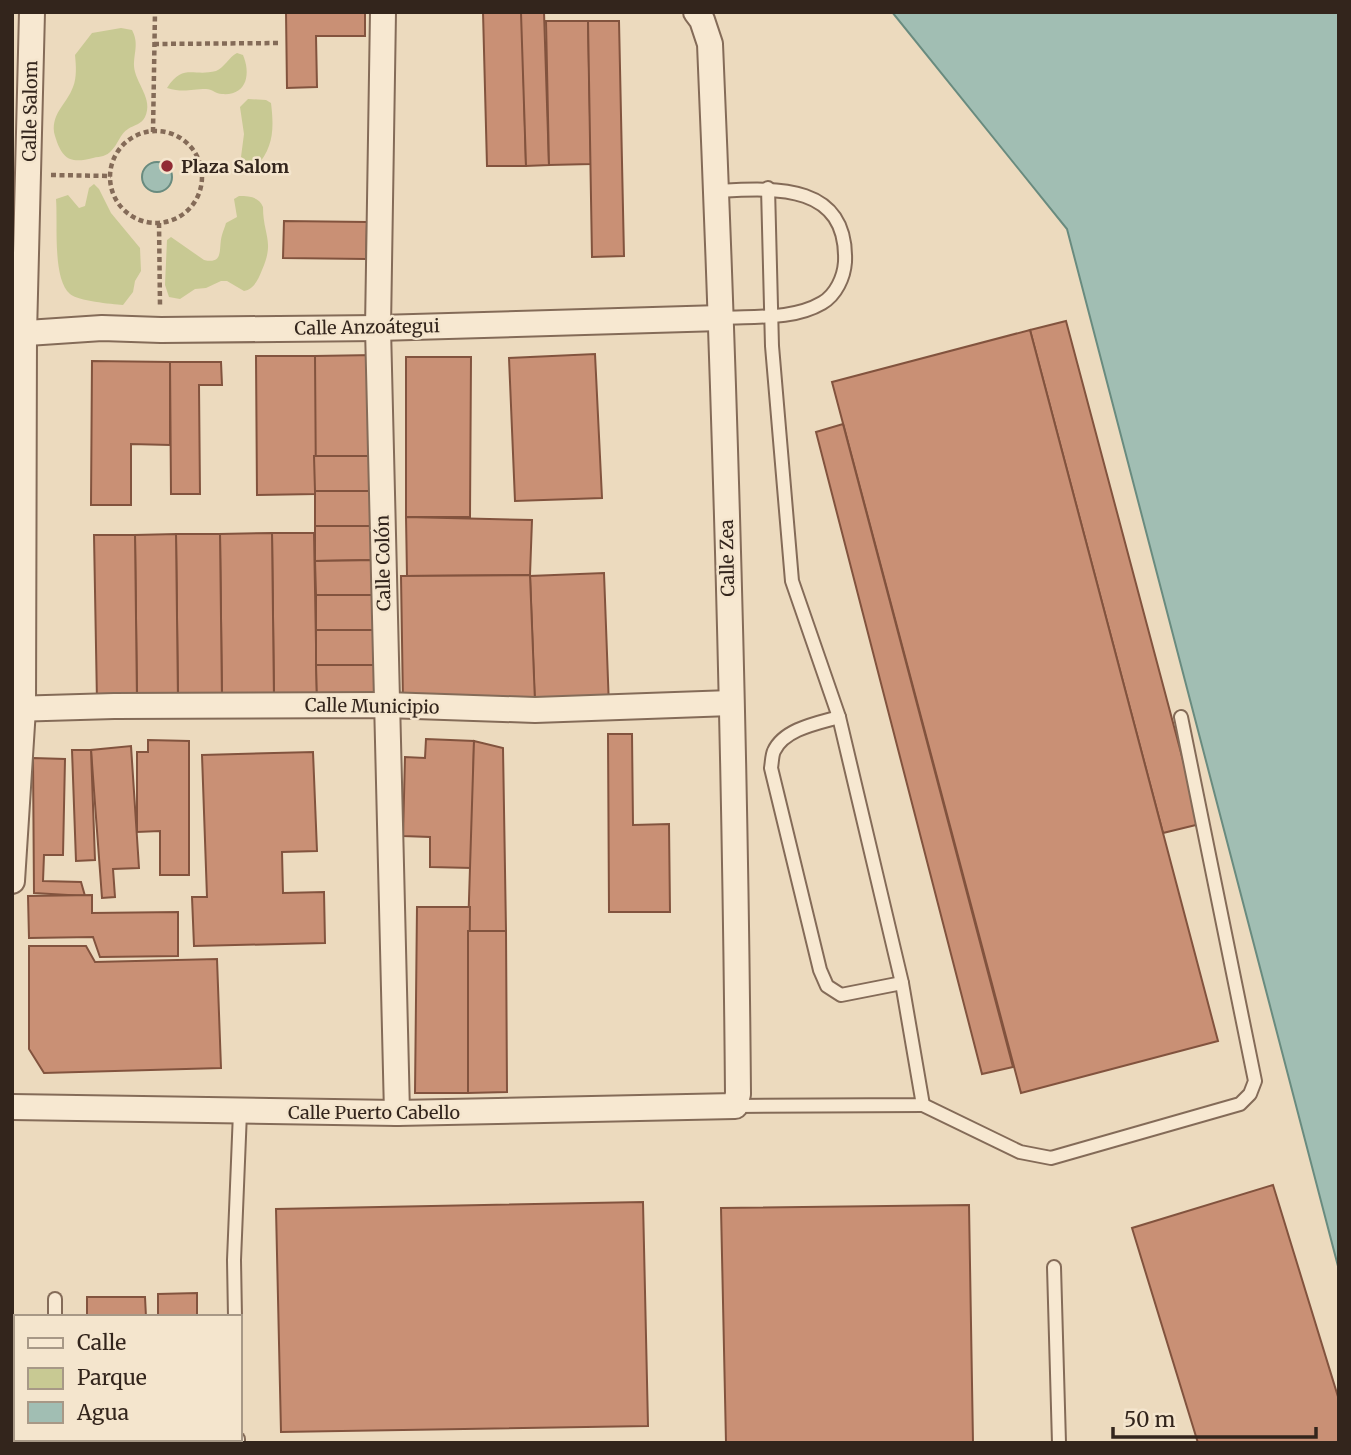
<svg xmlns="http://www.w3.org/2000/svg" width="1351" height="1455" font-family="Merriweather,serif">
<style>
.green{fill:#c8c993}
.water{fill:#a1beb3;stroke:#698b7f;stroke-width:2}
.building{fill:#c99075;stroke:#82533e;stroke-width:2}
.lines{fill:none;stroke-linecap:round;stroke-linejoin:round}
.lane-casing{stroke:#846b58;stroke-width:16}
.street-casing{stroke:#846b58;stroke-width:28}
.path{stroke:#846b58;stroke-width:4.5;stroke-dasharray:5 3.5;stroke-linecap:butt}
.lane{stroke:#f7e8d1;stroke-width:12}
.street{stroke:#f7e8d1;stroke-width:24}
.poi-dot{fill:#912a34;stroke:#f4e5cd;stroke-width:2.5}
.labels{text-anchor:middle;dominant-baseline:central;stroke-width:5;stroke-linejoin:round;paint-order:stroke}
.street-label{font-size:18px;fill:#33251c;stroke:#f4e5cd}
.poi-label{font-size:18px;font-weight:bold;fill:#33251c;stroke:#f4e5cd;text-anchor:start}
</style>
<rect width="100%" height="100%" fill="#ecdabe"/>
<g class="green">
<path d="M121 28 132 30C139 43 134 52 134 66 135 83 154 99 145 117 142 124 134 125 128 129 120 134 118 144 112 150 106 157 101 156 93 158 70 164 62 159 55 136 49 115 67 104 73 87 77 78 76 65 75 55L92 33Z"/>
<path d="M237 53 243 55C251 74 247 96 222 94 216 94 212 89 206 89 191 89 184 93 167 88 183 63 193 77 216 71 224 68 229 57 237 53Z"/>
<path d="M248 99 266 100 271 103C274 128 274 147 256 167L241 157 244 134 240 107Z"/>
<path d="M94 184 99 189 111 213 140 248 141 271 135 281 133 292 123 305C111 304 78 301 70 294 52 279 58 222 56 199L68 195 79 208 85 206 89 188Z"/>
<path d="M239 196C250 196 259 197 263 207 263 235 275 241 262 270 258 280 254 289 244 291L227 281H221L206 288 195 289 180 299 169 297 165 285 167 240 171 237 204 260C225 265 218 247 222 235 223 231 225 227 226 223L237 217 234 199Z"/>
</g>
<g class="water">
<path d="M892 12H1339V1270L1067 229Z"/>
<circle cx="157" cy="177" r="15"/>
</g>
<g class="building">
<path d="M286 12H365V36H316L317 87 287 88Z"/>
<path d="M483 12H522L526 166H487Z"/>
<path d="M544 12 549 165 526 166 521 13Z"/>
<path d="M546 21H588L591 164 549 165Z"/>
<path d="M588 21H619L624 256 592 257Z"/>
<path d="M284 221 367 222 366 259 283 258Z"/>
<path d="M1066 321 1200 824 1163 833 1030 330Z"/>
<path d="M1030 330 1218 1041 1021 1093 832 382Z"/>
<path d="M595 354 602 498 515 501 509 358Z"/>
<path d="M374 355 375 456H315V356Z"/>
<path d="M256 356H315L316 494 257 495Z"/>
<path d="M406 357H471L470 517H406Z"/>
<path d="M92 361 170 362V445L131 444V505H91Z"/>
<path d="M170 362H221L222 385H199L200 494H171Z"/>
<path d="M843 424 1013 1067 982 1074 816 432Z"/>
<path d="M314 456H375V491H315Z"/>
<rect x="315" y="491" width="60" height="35"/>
<path d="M406 517 532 520 530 575 407 576Z"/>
<path d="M315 526H375L376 560 315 561Z"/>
<path d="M272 533H314L317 700H274Z"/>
<path d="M272 533 274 700 222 701 220 534Z"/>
<path d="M176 534H220L222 701H178Z"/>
<path d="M176 534 178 701H137L135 535Z"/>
<path d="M94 535H135L137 701 97 702Z"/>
<path d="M376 560V595H316L315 561Z"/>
<path d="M604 573 609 707 535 709 530 576Z"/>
<path d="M530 575 535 702 403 703 401 576Z"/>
<rect x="316" y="595" width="60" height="35"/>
<rect x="316" y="630" width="60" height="35"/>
<path d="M316 665H376L377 700H317Z"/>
<path d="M608 734H632L633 825 669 824 670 912H609Z"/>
<path d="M426 739 474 741 472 868 430 867V837L403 836 405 757 425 758Z"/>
<path d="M148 740 189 741V875H160V831L137 832V752H148Z"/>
<path d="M474 741 503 748 506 931H468Z"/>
<path d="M131 746 139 868 113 869 115 897 102 898 91 750Z"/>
<path d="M72 750H91L95 860 76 861Z"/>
<path d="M313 752 317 851 282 852 283 893 324 892 325 943 194 946 192 897H207L202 755Z"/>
<path d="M33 758 65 759 63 855H44L43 881 81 882 85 896 34 893Z"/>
<path d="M92 895V913L178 912V956L100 957 93 937 29 938 28 896Z"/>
<path d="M417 907H470L468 1093H415Z"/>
<path d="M468 931H506L507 1092 468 1093Z"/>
<path d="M29 946H86L95 962 217 959 221 1068 44 1073 29 1049Z"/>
<path d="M1273 1185 1339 1400V1443H1198L1132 1228Z"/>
<path d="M643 1202 648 1426 281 1432 276 1209Z"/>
<path d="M969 1205 973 1443H726L721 1208Z"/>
<path d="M197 1293V1317H158V1294Z"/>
<path d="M87 1297H145L146 1317H87Z"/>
<rect x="88" y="1439" width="59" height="4"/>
<rect x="162" y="1439" width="39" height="4"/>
</g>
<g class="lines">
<g class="lane-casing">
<g id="lane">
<path d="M717 191C773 188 848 182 845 262 844 277 836 295 822 303 793 320 754 316 721 318"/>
<path d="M839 717C818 723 784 729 774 751 772 755 772 762 771 768L820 970 827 986 841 995 902 983"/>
<path d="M923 1105 1020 1152 1051 1158 1240 1104 1250 1094 1255 1081 1181 717"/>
<path d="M735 1106 923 1105 902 983 839 717 792 581 772 346 768 188"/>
<path d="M1054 1267 1059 1443"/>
<path d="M55 1299V1317"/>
<path d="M235 1317 234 1260 240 1112"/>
<path d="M58 1439 59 1443"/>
<path d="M238 1439V1443"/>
</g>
</g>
<g class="street-casing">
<g id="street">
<path d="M383 12 378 328 397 1113"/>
<path d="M12 334 102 328 161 330 378 328 721 318"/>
<path d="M12 709 114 706 386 705 535 710 731 703"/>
<path d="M12 881 23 709 24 334 32 12"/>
<path d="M12 1107 397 1113 735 1106 738 1094C735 744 725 394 710 44L702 20 696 12"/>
</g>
</g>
<g class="path">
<path d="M154 44 281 43"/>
<circle cx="156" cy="177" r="46"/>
<path d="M153 132 155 12"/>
<path d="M51 175 111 176"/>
<path d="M159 223 160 306"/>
</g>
<use href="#lane" class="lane"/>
<use href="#street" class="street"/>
</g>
<circle class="poi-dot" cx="167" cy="166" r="7"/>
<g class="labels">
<g class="street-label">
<text transform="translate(30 111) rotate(-89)">Calle Salom</text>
<text transform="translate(367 327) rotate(-1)">Calle Anzoátegui</text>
<text transform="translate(727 558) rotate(-91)">Calle Zea</text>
<text transform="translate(383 563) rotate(-91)">Calle Colón</text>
<text transform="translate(372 706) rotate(1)">Calle Municipio</text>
<text x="374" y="1112">Calle Puerto Cabello</text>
</g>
<g class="poi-label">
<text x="181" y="166">Plaza Salom</text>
</g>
</g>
<rect width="1351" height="1455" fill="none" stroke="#33251c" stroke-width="28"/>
<rect x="14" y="1315" width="228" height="126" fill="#f4e5cd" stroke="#a79886" stroke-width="2"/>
<rect x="28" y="1338" width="35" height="10" fill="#f7e8d1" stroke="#a79886" stroke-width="2"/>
<text x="77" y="1350" font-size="21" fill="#33251c">Calle</text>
<rect x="28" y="1368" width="35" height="21" fill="#c8c993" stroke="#a79886" stroke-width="2"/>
<text x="77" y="1385" font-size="21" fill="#33251c">Parque</text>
<rect x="28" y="1402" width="35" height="21" fill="#a1beb3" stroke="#a79886" stroke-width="2"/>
<text x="77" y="1420" font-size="21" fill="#33251c">Agua</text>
<path d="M1113 1427v10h203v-10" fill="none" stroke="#33251c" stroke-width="3.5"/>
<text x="1124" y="1427" font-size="21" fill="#33251c" stroke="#f4e5cd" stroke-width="5" paint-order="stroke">50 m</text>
</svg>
